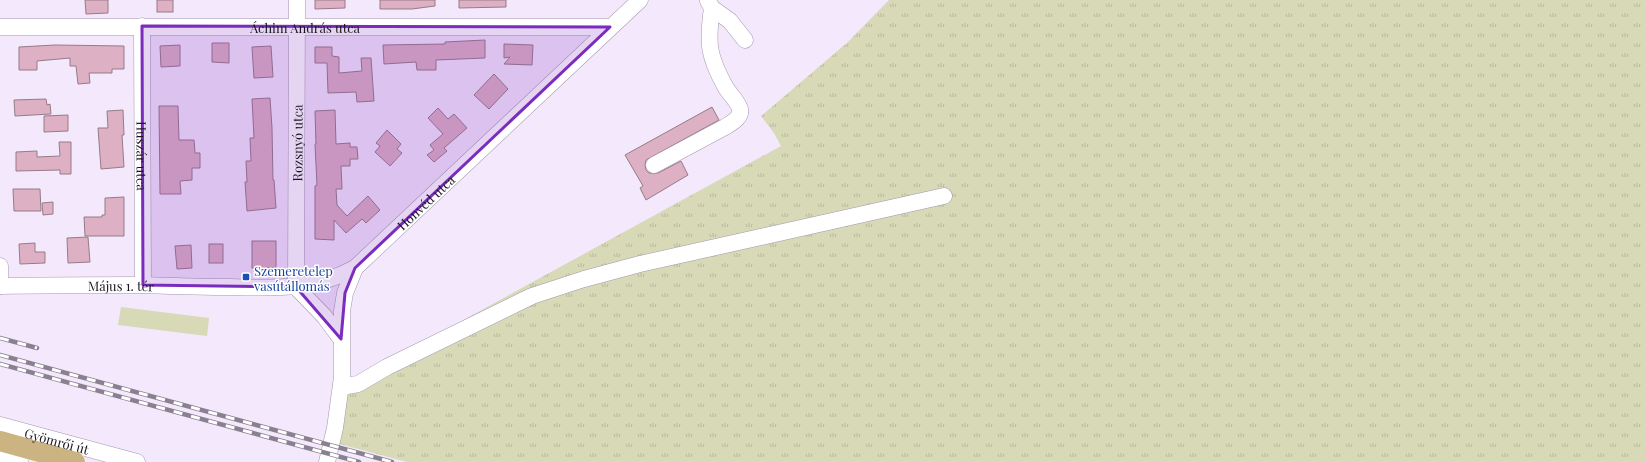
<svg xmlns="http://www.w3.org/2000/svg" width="1646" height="462" font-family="'Playfair Display',serif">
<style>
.grass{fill:url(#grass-tufts)}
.park{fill:#d7d9b7}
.building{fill:#ddb1c3;stroke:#967b87}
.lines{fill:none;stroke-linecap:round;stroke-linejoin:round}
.minor-casing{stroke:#a597ae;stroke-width:17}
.major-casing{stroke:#fff;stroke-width:21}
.minor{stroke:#fff;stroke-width:16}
.major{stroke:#cbb482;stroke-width:20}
.rail-casing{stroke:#8a8190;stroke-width:4.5}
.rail{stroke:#fff;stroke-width:3;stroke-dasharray:9;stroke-linecap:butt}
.marked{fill:#7b2cbf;fill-opacity:0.2;stroke:#7b2cbf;stroke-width:3;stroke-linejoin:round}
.transit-dot{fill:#1a4fb4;stroke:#fff;stroke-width:1.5}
.labels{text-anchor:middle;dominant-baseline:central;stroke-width:3;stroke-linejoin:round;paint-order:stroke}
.street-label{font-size:13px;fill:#1b161f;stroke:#fff}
.transit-label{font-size:13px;fill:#164399;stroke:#fff;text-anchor:start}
</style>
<defs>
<pattern id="grass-tufts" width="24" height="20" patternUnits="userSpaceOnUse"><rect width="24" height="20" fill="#d7d9b7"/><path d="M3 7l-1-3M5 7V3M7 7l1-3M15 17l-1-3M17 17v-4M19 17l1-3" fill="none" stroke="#b8ba9d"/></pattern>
</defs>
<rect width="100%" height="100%" fill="#f3e8fc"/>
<path class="grass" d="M889 0H1646V462H407L332 442 341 387 781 146 774 133 761 116 848 42Z"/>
<path class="park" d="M121 307 209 318 207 336 118 325Z"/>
<g class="building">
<path d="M85 0H108V13L86 14Z"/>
<rect x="157" y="0" width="16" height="12"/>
<path d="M315 0H345V8L315 9Z"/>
<path d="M380 0H435V6L412 9H380Z"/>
<path d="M459 0H506V7L459 8Z"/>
<path d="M485 40V58L436 60V70H417L416 62 384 64 383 45 445 44V42Z"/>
<path d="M212 43H229V63L212 62Z"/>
<path d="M504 44 533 45 532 65 504 64 510 57 504 58Z"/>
<path d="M55 45 124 46V69H112V73H89L90 83 78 84 76 66H70V58L37 61V70H19V47Z"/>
<path d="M180 45V66L161 67 160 46Z"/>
<path d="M271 46 273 77 254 78 252 47Z"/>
<path d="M315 47H332V56L339 57V73L362 71 361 58H371L374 101 357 102 356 92 328 93 327 63H315Z"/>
<path d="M494 74 508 89 489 109 474 95Z"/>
<path d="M270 98 272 128 273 180H274L276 208 247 211 245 182H247L246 161H251L250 138H254L252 99Z"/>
<path d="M46 99 47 105 50 104 51 114 15 116 14 100Z"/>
<path d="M159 106H178L179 140H194L195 153H200V168H192V180L180 181 181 194H160Z"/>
<path d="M712 107 719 120 646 160 645 165 646 170 649 173H658L681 161 688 175 646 200 640 188 643 186 625 155Z"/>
<path d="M438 108 448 119 454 114 467 128 444 148 447 151 434 162 427 155 434 150 430 145 443 134 428 118Z"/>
<path d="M123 110 124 135H122L124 167 101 169 98 128H108L107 111Z"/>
<path d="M335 110 336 144 350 143V147H357L358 159H350V166H341L342 189H336L337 205 347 216 368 196 380 210 366 223 362 219 346 233 334 220V240L315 239V186L317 185 315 144H316L315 111Z"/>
<path d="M68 115V131L44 132V116Z"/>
<path d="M387 130 401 144 397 149 402 153 390 166 375 152 380 146 376 143Z"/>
<path d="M59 142H71V174H60V170L16 171V152L37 151V157L60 156Z"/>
<path d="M13 189H40L41 211H14Z"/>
<path d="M124 197V236H85L84 217H102V215H105V198Z"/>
<path d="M53 202V214L43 215 42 203Z"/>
<path d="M88 237 90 262 68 263 67 238Z"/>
<rect x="252" y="241" width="24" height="27"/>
<path d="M35 243V252H45V263L20 264 19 244Z"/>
<rect x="209" y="244" width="14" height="19"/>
<path d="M191 245 192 268 177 269 175 246Z"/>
</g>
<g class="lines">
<g class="minor-casing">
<g id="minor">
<path d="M708 1 712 8 730 21 745 40"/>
<path id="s1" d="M142 26 143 285"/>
<path id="s2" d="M0 27H610"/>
<path d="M654 165 725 127C731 123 742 118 740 109 738 102 730 94 726 88 708 56 707 43 712 8"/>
<path d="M0 266V286"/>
<path id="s3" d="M0 286C48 285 95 285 143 285 172 286 201 287 231 287 275 288 315 290 355 268"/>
<path id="s4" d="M296 287 297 0"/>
<path d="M296 287 324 316 341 339"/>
<path d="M341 387 358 384 387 367 532 296 584 279 640 264 944 196"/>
<path id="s5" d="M0 425 137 462"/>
<path d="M0 456 20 462"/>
<path id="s6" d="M327 462 335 428 342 377V311L345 293 355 268 640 0"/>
</g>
</g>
<g class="major-casing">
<path id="major" d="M0 441 75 462"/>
</g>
<use href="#minor" class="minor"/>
<use href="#major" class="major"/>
<g class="rail-casing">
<g id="rail">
<path d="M0 338 37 348"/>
<path d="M0 355 392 462"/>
<path d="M0 364 359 462"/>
</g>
</g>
<use href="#rail" class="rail"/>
</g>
<path class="marked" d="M142 26 610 27 355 268 345 293 341 339 296 287 143 285Z"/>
<rect class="transit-dot" x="242" y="273" width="8" height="8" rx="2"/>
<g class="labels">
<g class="street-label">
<text stroke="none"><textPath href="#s2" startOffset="305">Áchim András utca</textPath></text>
<text stroke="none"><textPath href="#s4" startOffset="144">Rozsnyó utca</textPath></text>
<text stroke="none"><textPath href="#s1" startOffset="130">Huszár utca</textPath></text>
<text stroke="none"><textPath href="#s6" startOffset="294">Honvéd utca</textPath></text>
<text stroke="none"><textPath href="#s3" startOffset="121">Május 1. tér</textPath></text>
<text stroke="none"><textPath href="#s5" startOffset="59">Gyömrői út</textPath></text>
</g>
<g class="transit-label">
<text x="254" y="270">Szemeretelep<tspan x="254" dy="15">vasútállomás</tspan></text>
</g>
</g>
</svg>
